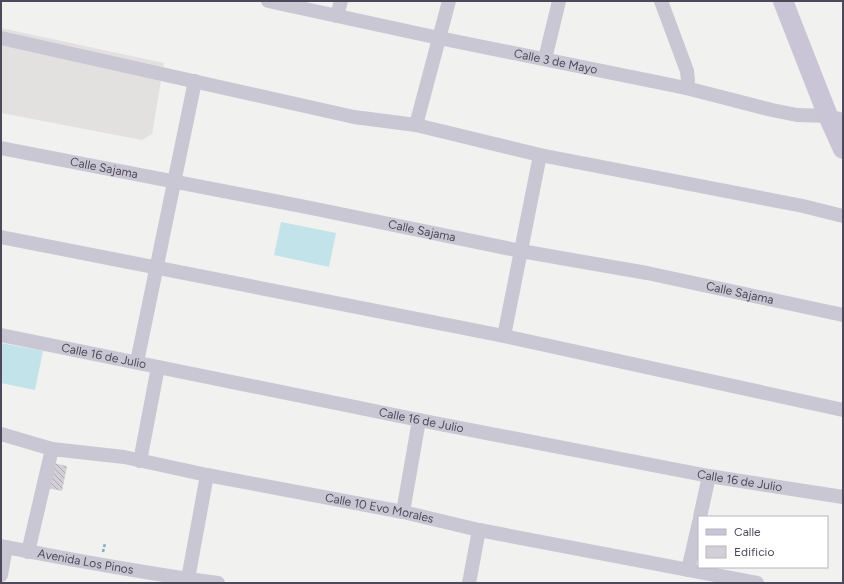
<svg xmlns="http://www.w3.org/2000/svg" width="844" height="584" font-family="Figtree,sans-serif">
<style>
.education{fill:#e3e1e0}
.pitch{fill:#c2e3ea}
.building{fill:url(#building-back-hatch)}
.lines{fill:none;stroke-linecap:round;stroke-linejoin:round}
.path{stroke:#7eafc5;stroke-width:2.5;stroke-dasharray:3 2;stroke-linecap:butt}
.street{stroke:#cac7d4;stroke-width:14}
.secondary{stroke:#c9c4d6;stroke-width:20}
.labels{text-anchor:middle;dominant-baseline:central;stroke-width:3.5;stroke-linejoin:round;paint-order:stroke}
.street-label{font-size:12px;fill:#4e495a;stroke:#fff}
</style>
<defs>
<pattern id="building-back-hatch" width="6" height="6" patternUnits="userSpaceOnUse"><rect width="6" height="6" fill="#d3cfd6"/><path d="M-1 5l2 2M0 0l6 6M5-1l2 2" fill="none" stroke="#adaab1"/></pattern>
</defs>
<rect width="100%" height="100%" fill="#f1f1ef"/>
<path class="education" d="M1 28 164 63 152 134 142 140 1 113Z"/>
<g class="pitch">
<path d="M281 222 336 233 329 267 274 255Z"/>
<path d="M1 343 43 351 35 390 1 383Z"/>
</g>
<path class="building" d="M53 463 67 466 62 491 48 488Z"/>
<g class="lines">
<path class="path" d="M103 552 105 543"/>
<g class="street">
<path id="s1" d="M268 1 439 38 686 88 772 110 797 115 828 116 843 120"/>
<path d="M661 1 687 71 688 80 686 88"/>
<path d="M337 16 341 1"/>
<path d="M1 38 354 117 416 125 540 155 803 206 843 216"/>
<path d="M545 59 559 1"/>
<path d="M416 125 449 1"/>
<path id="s2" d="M1 148 311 208 521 251 647 273 843 315"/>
<path d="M1 237 504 336 843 410"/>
<path id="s3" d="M1 335 419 420 709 476 843 497"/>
<path d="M504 336 540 155"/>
<path d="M137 362C157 268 175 174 195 81"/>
<path id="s4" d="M1 434 52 449 124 457 207 475 403 512 479 530 757 583"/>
<path d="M140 461 158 367"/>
<path d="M403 512 419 420"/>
<path d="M700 517 709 476"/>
<path id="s5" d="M1 546C73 560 145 573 218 583"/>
<path d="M28 552 52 449"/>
<path d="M688 570 699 522"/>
<path d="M1 575 6 547"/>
<path d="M188 579 207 475"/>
<path d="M469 583 479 530"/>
</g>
<path class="secondary" d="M783 1 828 116 843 149"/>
</g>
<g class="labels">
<g class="street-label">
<text stroke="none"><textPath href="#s1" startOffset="294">Calle 3 de Mayo</textPath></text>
<text stroke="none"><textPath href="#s2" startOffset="105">Calle Sajama</textPath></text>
<text stroke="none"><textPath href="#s2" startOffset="429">Calle Sajama</textPath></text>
<text stroke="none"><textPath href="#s2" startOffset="753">Calle Sajama</textPath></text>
<text stroke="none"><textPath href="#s3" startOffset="105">Calle 16 de Julio</textPath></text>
<text stroke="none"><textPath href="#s3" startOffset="429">Calle 16 de Julio</textPath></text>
<text stroke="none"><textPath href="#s3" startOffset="753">Calle 16 de Julio</textPath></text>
<text stroke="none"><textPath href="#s4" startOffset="386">Calle 10 Evo Morales</textPath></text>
<text stroke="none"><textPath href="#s5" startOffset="86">Avenida Los Pinos</textPath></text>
</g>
</g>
<rect width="844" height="584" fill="none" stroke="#4e495a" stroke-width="4"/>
<rect x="698" y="516" width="130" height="52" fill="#ffffff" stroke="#b8b6bd"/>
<rect x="706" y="529" width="20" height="6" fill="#c9c4d6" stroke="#b8b6bd"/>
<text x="734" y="536" font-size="12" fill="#4e495a">Calle</text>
<rect x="706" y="546" width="20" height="12" fill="#d3cfd6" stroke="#b8b6bd"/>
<text x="734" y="556" font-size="12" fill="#4e495a">Edificio</text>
</svg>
